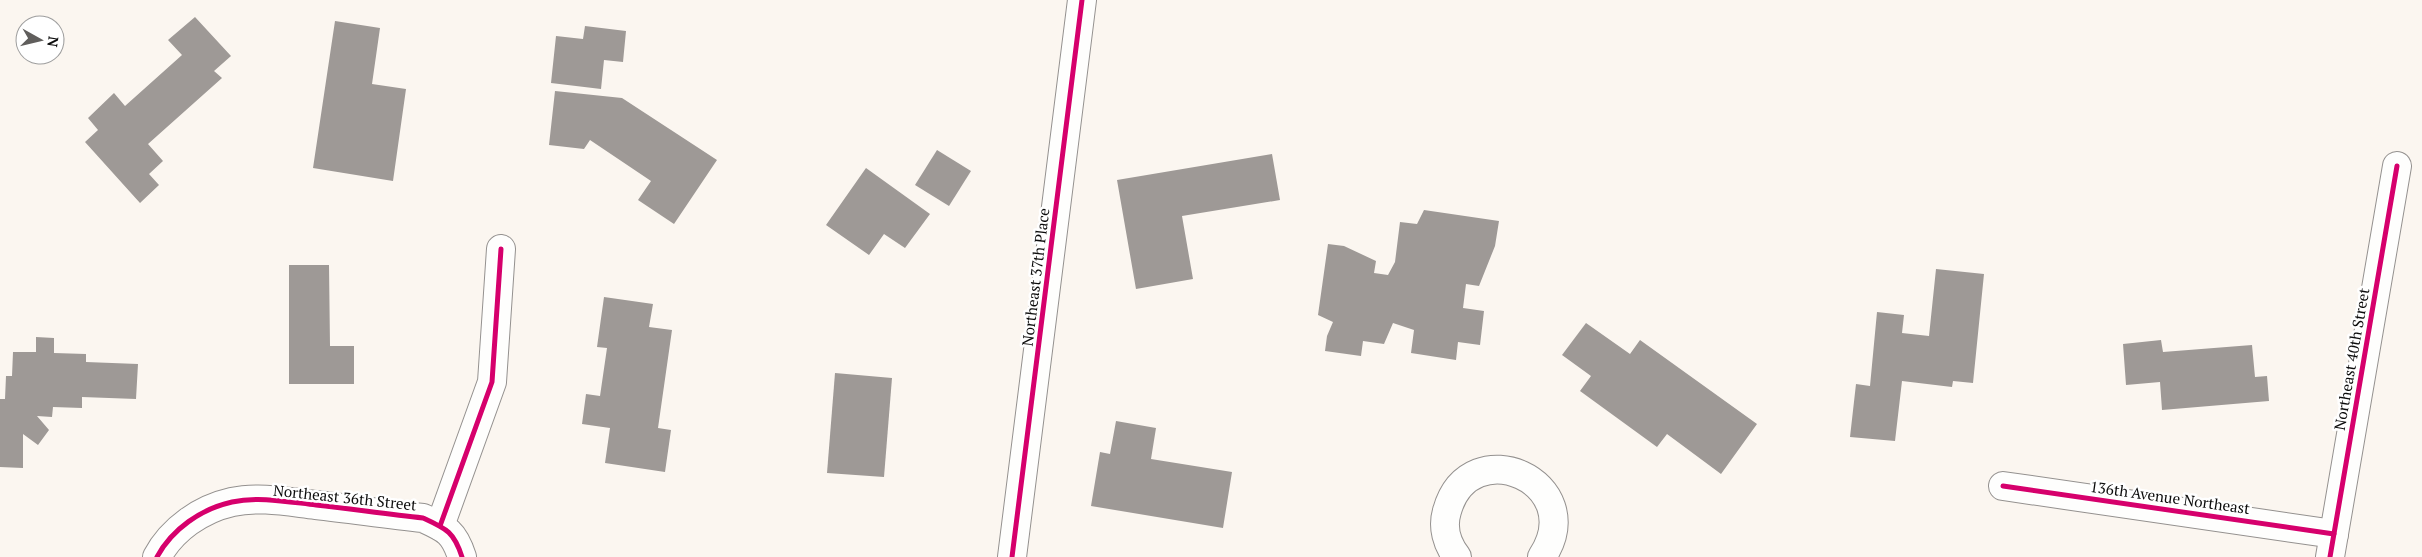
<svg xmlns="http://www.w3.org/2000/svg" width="2422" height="557" font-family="'PT Serif',serif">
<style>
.building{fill:#9e9996}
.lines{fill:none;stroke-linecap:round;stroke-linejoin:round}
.minor-casing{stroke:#94918f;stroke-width:30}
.minor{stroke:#fefefd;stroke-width:28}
.cycleway-casing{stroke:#fff;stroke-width:8}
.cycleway{stroke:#d6006c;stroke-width:5}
.labels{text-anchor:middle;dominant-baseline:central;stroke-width:5;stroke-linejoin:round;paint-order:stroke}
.street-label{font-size:15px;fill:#0c0c0c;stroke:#fff}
</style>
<rect width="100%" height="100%" fill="#fbf6f0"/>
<g class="building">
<path d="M195 17 231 56 214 71 222 78 148 144 163 161 149 174 159 185 140 203 85 142 98 130 88 118 114 93 125 106 182 55 168 40Z"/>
<path d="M335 21 380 28 372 84 406 89 393 181 313 168Z"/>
<path d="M585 26 626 31 623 62 604 60 601 89 551 83 556 36 583 39Z"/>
<path d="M555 91 622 98 717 160 674 224 638 200 651 181 590 140 584 149 549 145Z"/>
<path d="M937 150 971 171 949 206 915 185Z"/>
<path d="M1272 154 1280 200 1182 216 1193 279 1136 289 1117 180Z"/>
<path d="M866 168 930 214 905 248 884 234 869 255 826 225Z"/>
<path d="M1424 210 1499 221 1495 246 1479 286 1466 284 1463 308 1484 311 1480 345 1458 342 1456 360 1411 353 1414 330 1393 323 1384 344 1363 341 1361 356 1325 351 1327 336 1333 322 1318 315 1328 244 1344 246 1376 261 1374 273 1388 275 1395 262 1400 222 1417 224Z"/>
<path d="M289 265H329L330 346H354V384H289Z"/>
<path d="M1936 269 1984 274 1973 383 1953 381 1952 387 1902 381 1895 441 1850 437 1856 384 1870 386 1877 312 1904 315 1902 333 1929 336Z"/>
<path d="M604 297 653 304 649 327 672 330 658 428 671 430 665 472 605 463 610 428 582 424 586 394 600 396 607 348 597 347Z"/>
<path d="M1586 323 1630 354 1640 340 1757 424 1721 474 1667 434 1657 447 1580 391 1591 376 1562 355Z"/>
<path d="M36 337 54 338V353L86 354V362L138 364 136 399 82 397V408L53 407 52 417 37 416 49 430 38 445 23 434V468L0 467V399H5L6 376H12L13 352H36Z"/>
<path d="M2161 340 2163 352 2252 345 2255 377 2267 376 2269 401 2162 410 2160 382 2126 385 2123 344Z"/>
<path d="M835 373 892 378 884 477 827 473Z"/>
<path d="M1116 421 1156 428 1151 459 1232 472 1223 528 1091 506 1100 452 1110 454Z"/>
</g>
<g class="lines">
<g class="minor-casing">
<g id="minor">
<path d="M2003 486 2334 534"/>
<path d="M440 526 492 382 501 249"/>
<path d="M157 557C172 529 201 509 232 502 259 496 289 502 316 505 351 509 387 514 423 518 447 529 454 532 462 557"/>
<path d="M1012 557 1082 0"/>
<path d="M1457 557C1447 544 1442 527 1447 511 1470 429 1591 482 1542 557"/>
<path d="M2330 557 2397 166"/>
</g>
</g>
<use href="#minor" class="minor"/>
<g class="cycleway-casing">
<g id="cycleway">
<path d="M2003 486 2334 534"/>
<path d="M440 526 492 382 501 249"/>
<path d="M157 557C172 529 201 509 232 502 259 496 289 502 316 505 351 509 387 514 423 518 447 529 454 532 462 557"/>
<path d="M1012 557 1082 0"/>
<path d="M2330 557 2397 166"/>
</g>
</g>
<use href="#cycleway" class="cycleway"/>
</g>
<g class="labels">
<g class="street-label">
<text transform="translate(1035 277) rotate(-83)">Northeast 37th Place</text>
<text transform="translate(2351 359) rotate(-80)">Northeast 40th Street</text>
<text transform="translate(345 497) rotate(6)">Northeast 36th Street</text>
<text transform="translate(2170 497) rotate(8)">136th Avenue Northeast</text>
</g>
</g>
<g transform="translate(40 40) rotate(98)"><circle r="24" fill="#ffffff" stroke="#9e9e9e"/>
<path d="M0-4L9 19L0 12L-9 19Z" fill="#605e5c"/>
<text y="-8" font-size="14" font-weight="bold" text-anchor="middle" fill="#0c0c0c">N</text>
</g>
</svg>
